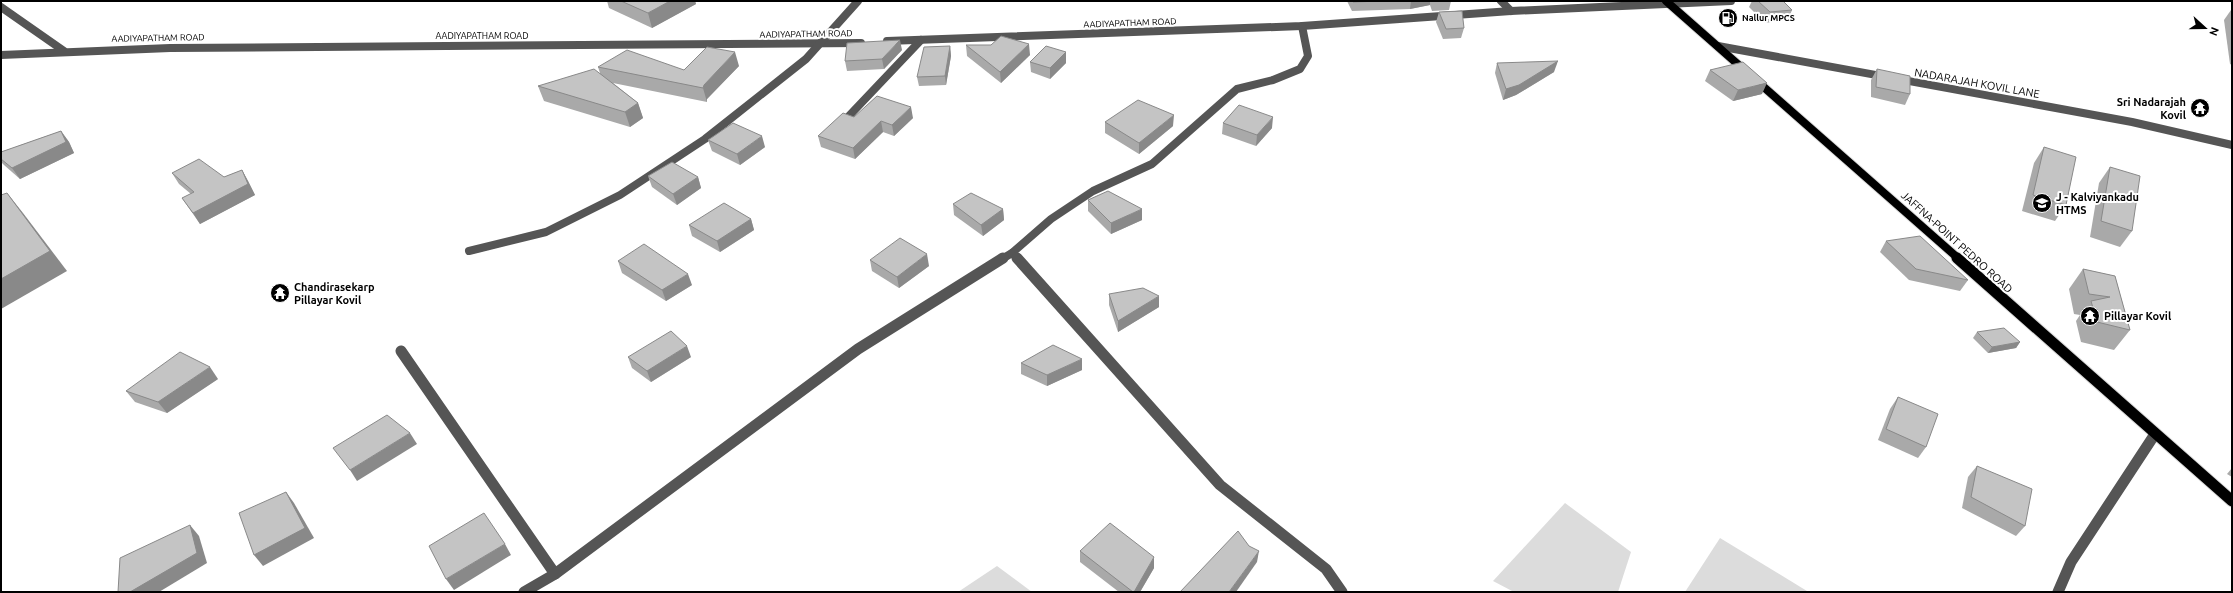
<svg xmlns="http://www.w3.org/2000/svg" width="2233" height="593" font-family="Ubuntu,sans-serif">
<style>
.green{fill:#dcdcdc}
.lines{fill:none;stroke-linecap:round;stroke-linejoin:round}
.major-far1-casing{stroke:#dbdbdb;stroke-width:10}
.major-casing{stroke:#dbdbdb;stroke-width:13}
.minor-far1{stroke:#555;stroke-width:8}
.minor{stroke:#555;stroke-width:11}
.major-far1{stroke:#000;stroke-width:8}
.major{stroke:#000;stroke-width:11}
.wall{fill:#a9a9a9}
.shaded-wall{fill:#898989}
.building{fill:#c4c4c4;stroke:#898989}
.labels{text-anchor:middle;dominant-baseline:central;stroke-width:4;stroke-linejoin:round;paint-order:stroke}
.far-poi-label{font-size:9px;font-weight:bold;fill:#000;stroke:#fff;text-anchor:start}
.far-street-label{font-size:9px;fill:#000;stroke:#fff}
.street-label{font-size:11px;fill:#000;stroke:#fff}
.poi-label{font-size:11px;font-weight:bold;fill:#000;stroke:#fff;text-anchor:start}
</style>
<rect width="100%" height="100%" fill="#fff"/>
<g class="green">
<path d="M1565 503 1631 552 1618 592H1514L1493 581Z"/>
<path d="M1720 538 1807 591V592H1685Z"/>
<path d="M997 566 1032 592H958Z"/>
</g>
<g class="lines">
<g class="major-far1-casing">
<path id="major-far1" d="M1666 1 1959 259"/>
</g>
<g class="major-casing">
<path id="major" d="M1957 258 2232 501"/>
</g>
<g class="minor-far1">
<path d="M1501 1 1511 11"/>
<path d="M1 7 64 51"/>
<path d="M887 41 1302 26 1511 11 1731 1"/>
<path d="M1718 46 2132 122 2232 145"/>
<path d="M1 55 170 48 861 43"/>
<path d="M847 118 921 40"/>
<path d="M469 251 546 232 620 195 705 139 806 59 858 1"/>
<path d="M1012 253 1018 259"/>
<path d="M1002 259 1012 253 1051 219 1093 191 1152 164 1237 89 1273 80 1300 69 1308 56 1302 26"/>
</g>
<g class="minor">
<path d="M1017 258 1220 485 1326 569 1342 592"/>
<path d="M401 351 555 574"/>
<path d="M524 592 555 574 858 349 1003 258"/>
<path d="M2058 592 2071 562 2155 434"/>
</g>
<use href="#major-far1" class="major-far1"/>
<use href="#major" class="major"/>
</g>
<g class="wall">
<path d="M607 1H695L696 4 652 28 609 8Z"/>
<path d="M1347 1H1451L1449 10 1432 11 1430 5 1410 9 1352 11Z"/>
<path d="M1752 1H1783L1792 10 1788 20 1765 23 1749 7Z"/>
<path d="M2231 10H2232V65L2230 64 2224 20Z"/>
<path d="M1439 12 1464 28 1461 38 1443 39 1436 22Z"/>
<path d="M966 45 1030 55 1001 83 967 56Z"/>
<path d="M950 46 951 56 946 85 919 86 917 77Z"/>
<path d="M902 50 884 69 847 71 845 61Z"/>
<path d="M1030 62 1066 63 1050 79 1031 72Z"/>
<path d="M1497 63 1554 72 1516 95 1503 100 1495 73Z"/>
<path d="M739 66 707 99V102L613 83 638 103 643 118 630 127 544 101 538 86 600 73 598 67 684 70Z"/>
<path d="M1877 69 1910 94 1905 105 1871 97V80Z"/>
<path d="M1710 70 1762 94 1733 101 1705 81Z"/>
<path d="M854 117 913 118 894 136 883 132 855 159 821 147 818 136Z"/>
<path d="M1105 122 1173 126 1139 154 1105 133Z"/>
<path d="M1223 123 1272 128 1256 146 1222 134Z"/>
<path d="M61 131 69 142 74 153 20 179 4 165 1 162V152Z"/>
<path d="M708 140 765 147 740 165 712 151Z"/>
<path d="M2044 147 2066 205 2055 221 2022 211 2034 163Z"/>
<path d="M2110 167 2132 231 2120 247 2090 237 2099 183Z"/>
<path d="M242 170 248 181 255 195 200 224 182 198 191 194 179 184 172 173 224 177Z"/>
<path d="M648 176 698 177 701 188 677 205 652 187Z"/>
<path d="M1088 200 1142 220 1111 234 1088 211Z"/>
<path d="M953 204 1003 209 1004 220 983 236 954 215Z"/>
<path d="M751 219 754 230 720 252 692 236 689 225Z"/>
<path d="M1886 241 1968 280 1960 291 1909 280 1880 252Z"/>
<path d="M870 260 929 266 899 288 872 271Z"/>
<path d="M618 261 692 285 666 301 622 273Z"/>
<path d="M2083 269 2115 276 2130 330 2114 350 2081 342 2076 321 2080 315 2074 314 2069 289Z"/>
<path d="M1109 294 1159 307 1118 332 1109 305Z"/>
<path d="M1977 332 2020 342 2016 348 1988 353 1973 338Z"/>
<path d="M628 357H691L651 382 632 368Z"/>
<path d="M1021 363 1082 370 1047 386 1021 374Z"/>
<path d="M218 379 167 413 135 402 126 391Z"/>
<path d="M1898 397 1926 447 1918 458 1878 440 1890 409Z"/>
<path d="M1977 466 2025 526 2016 536 1962 508 1968 477Z"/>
<path d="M2232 468V477L2227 474Z"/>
<path d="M1080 551 1154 568 1140 592H1119L1080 562Z"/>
</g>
<g class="shaded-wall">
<path d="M670 1H695L696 4 652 28 648 13Z"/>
<path d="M1411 1H1430V5L1410 9Z"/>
<path d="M900 40 902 50 884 69 882 59Z"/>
<path d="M1029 44 1030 55 1001 83 1000 72Z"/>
<path d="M950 46 951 56 946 85 945 76Z"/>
<path d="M735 52 739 66 707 99V102L703 88 704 85Z"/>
<path d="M1066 52V63L1050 79V68Z"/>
<path d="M1558 61 1554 72 1516 95 1503 100 1506 89Z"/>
<path d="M1767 83 1762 94 1733 101 1738 90Z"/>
<path d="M638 103 643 118 630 127 625 112Z"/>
<path d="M911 107 913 118 894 136 892 125Z"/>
<path d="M1174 115 1173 126 1139 154V143Z"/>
<path d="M1273 117 1272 128 1256 146 1257 135Z"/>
<path d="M881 121 883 132 855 159 853 148Z"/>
<path d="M61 131 69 142 74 153 20 179 12 168Z"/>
<path d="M762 136 765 147 740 165 737 154Z"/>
<path d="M242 170 248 181 255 195 200 224 193 213Z"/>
<path d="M698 177 701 188 677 205 673 194Z"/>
<path d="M7 193 23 213 67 271 1 309V279Z"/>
<path d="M1003 209 1004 220 983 236 981 225Z"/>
<path d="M1142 209V220L1111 234V223Z"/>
<path d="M751 219 754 230 720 252 717 241Z"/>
<path d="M927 254 929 266 899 288 897 277Z"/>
<path d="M688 274 692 285 666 301 662 290Z"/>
<path d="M1159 296V307L1118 332V321Z"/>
<path d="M2020 342 2016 348 1988 353 1992 347Z"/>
<path d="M687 346 691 357 651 382 647 371Z"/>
<path d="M1082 359V370L1047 386V375Z"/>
<path d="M210 367 218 379 167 413 158 402Z"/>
<path d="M410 433 417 444 357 481 350 470Z"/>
<path d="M286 492 294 503 314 538 263 566 254 555Z"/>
<path d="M190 525 199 536 207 563 159 592H130Z"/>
<path d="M505 544 511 555 454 590 446 579Z"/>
<path d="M1259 551 1257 562 1236 592H1229Z"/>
<path d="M1154 557V568L1140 592H1134Z"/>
</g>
<g class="building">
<path d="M621 1H670L648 13Z"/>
<path d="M1353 1H1382L1353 2Z"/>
<path d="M1758 1H1783L1792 10 1770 12Z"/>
<path d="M1462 11 1464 28 1446 29 1439 12Z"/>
<path d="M1001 36 1029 44 1000 72 966 45H991Z"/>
<path d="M900 40 882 59 845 61 847 43Z"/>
<path d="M950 46 945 76 917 77 924 47Z"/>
<path d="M1046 46 1066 52 1050 68 1030 62Z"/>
<path d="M707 47 735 52 704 85 703 88 598 67 627 50 684 70Z"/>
<path d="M1558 61 1519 85 1506 89 1497 63Z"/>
<path d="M1743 62 1767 83 1738 90 1710 70Z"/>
<path d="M594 69 638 103 625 112 538 86Z"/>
<path d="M1877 69 1910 76V94L1876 87Z"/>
<path d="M877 96 911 107 892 125 881 121 853 148 818 136 843 113 854 117Z"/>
<path d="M1138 100 1174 115 1139 143 1105 122Z"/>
<path d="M1239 105 1273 117 1257 135 1223 123Z"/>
<path d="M733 123 762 136 737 154 708 140Z"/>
<path d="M61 131 66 142 12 168 1 159V152Z"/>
<path d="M2044 147 2076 157 2066 205 2033 195Z"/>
<path d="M199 159 224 177 242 170 248 184 193 213 182 198 194 192 172 173Z"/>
<path d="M672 162 698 177 673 194 648 176Z"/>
<path d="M2110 167 2140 176 2132 231 2101 221Z"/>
<path d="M1108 191 1142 209 1111 223 1088 200Z"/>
<path d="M7 193 50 251 1 279V195Z"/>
<path d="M971 193 1003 209 981 225 953 204Z"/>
<path d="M724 203 751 219 717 241 689 225Z"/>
<path d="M1920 236 1968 280 1916 269 1886 241Z"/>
<path d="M900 238 927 254 897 277 870 260Z"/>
<path d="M644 244 688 274 662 290 618 261Z"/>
<path d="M2083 269 2115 276 2130 330 2097 322 2091 301 2110 297 2089 294Z"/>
<path d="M1143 288 1159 296 1118 321 1109 294Z"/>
<path d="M2004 328 2020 342 1992 347 1977 332Z"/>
<path d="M671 331 687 346 647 371 628 357Z"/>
<path d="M1053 345 1082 359 1047 375 1021 363Z"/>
<path d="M180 352 210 367 158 402 126 391Z"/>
<path d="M1898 397 1938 414 1926 447 1886 429Z"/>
<path d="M387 415 410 433 350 470 333 448Z"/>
<path d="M1977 466 2032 489 2025 526 1971 497Z"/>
<path d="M286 492 305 528 254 555 239 513Z"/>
<path d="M484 513 505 544 446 579 429 546Z"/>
<path d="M1110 523 1154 557 1134 592H1133L1080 551Z"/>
<path d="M190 525 197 553 130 592H118L120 558Z"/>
<path d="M1238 531 1249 546 1259 551 1229 592H1180Z"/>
</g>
<defs>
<g id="fuel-disc" transform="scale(1)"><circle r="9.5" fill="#000" stroke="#fff"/><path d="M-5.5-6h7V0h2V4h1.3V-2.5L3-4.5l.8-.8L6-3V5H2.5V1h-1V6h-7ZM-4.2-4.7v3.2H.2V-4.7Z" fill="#fff"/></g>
<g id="temple-disc" transform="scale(1)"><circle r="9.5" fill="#000" stroke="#fff"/><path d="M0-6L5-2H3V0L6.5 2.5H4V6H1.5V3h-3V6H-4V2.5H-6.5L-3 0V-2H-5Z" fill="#fff"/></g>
<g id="school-disc" transform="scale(1)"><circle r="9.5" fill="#000" stroke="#fff"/><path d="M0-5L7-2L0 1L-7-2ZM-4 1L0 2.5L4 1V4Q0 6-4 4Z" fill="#fff"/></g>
</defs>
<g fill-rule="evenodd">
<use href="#fuel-disc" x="1728" y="18"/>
<use href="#temple-disc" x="2200" y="108"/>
<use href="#school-disc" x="2042" y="203"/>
<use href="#temple-disc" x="280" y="293"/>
<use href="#temple-disc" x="2090" y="316"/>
</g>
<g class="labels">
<g class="far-poi-label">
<text x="1742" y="18">Nallur MPCS</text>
</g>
<g class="far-street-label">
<text transform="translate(1130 23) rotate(-2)">AADIYAPATHAM ROAD</text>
<text transform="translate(806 34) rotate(-1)">AADIYAPATHAM ROAD</text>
<text x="482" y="36">AADIYAPATHAM ROAD</text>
<text transform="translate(158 38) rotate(-1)">AADIYAPATHAM ROAD</text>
</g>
<g class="street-label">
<text transform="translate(1977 83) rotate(10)">NADARAJAH KOVIL LANE</text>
<text transform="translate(1957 242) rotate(42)">JAFFNA-POINT PEDRO ROAD</text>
</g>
<g class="poi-label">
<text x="2186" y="102" text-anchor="end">Sri Nadarajah<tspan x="2186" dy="13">Kovil</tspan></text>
<text x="2056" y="197">J - Kalviyankadu<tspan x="2056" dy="13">HTMS</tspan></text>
<text x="294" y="287">Chandirasekarp<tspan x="294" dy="13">Pillayar Kovil</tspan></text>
<text x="2104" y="316">Pillayar Kovil</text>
</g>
</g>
<rect width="2233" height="593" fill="none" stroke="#000000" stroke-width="4"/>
<g transform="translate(2205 28) rotate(111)" stroke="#ffffff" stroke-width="3" paint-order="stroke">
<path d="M0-3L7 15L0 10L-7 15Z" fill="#000000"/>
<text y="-6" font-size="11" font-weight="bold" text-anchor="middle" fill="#000000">N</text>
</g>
</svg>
